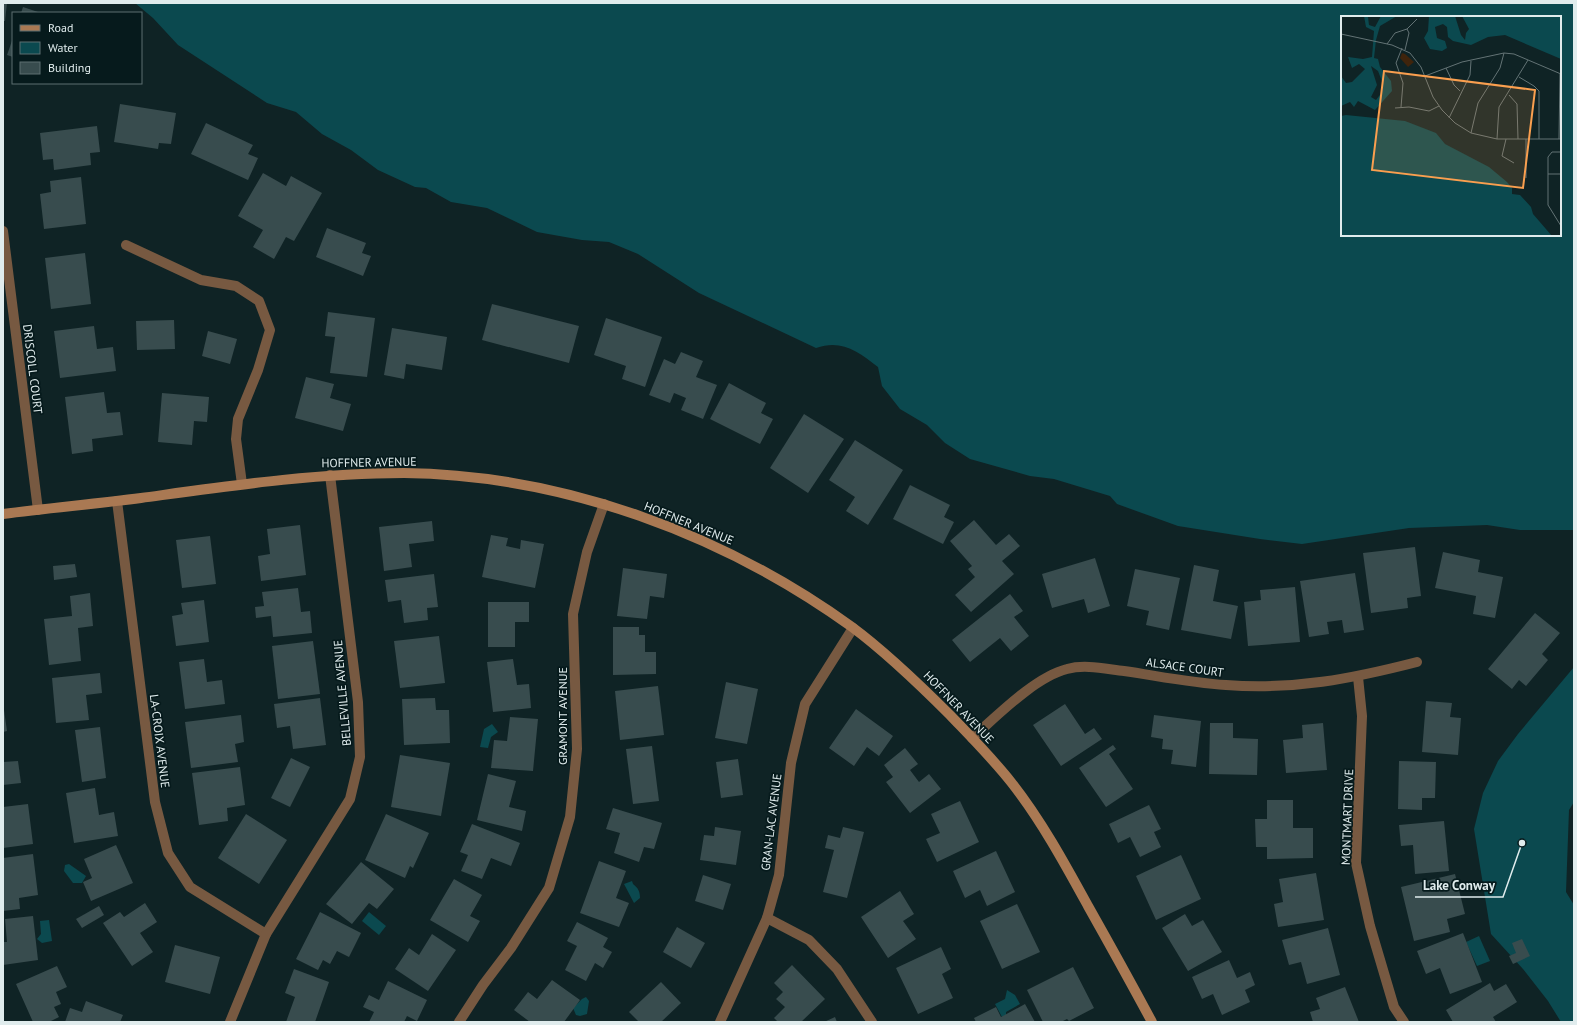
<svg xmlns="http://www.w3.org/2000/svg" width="1577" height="1025" font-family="'PT Sans',sans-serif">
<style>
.water{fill:#0b494f;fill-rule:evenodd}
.building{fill:#384c4e}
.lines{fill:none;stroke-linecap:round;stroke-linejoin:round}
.minor{stroke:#775941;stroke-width:10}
.secondary{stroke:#aa7953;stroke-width:10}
.labels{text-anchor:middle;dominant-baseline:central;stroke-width:3.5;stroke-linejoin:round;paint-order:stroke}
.street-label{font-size:12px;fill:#e0eced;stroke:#061a1c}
.inset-road{fill:none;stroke:#637375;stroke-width:1}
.view{fill:#fa9f4f;fill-opacity:0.15;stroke:#fa9f4f;stroke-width:2}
.inset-edge{fill:none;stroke:#e0eced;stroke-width:2}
.leader{fill:none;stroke:#e0eced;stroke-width:1.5}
.callout-dot{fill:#e0eced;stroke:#061a1c;stroke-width:1.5}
.callout-label{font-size:13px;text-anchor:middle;font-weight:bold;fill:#e0eced;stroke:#061a1c;stroke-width:3.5;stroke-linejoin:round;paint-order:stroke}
</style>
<rect width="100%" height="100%" fill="#0f2325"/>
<g class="water">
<path d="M135 3H1574V530H1520L1487 525 1409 528 1302 544 1260 539 1178 526 1117 504 1110 496 1054 479 1030 476 970 459 945 443 927 425 900 409 882 386 878 367C858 351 841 339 816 348L699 293 638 254 609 242 582 240 537 232 487 208 451 202 426 188 415 187 378 170 351 150 322 134 296 112 267 103 178 45 153 18ZM1342 17H1560V235H1342Z"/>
<path d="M1574 667V802L1569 810 1566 892 1574 905V1022H1561L1548 1001 1523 969 1491 934 1474 829 1483 793 1498 761 1518 734Z"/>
<path d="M492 724 498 732 491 737 488 748 480 747 484 729Z"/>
<path d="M69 864 86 876 82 883H73L64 871 65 865Z"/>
<path d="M632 881 633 884C638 888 640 891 640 898L634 903 624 884Z"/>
<path d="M369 912 386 926 379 935 362 921Z"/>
<path d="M49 920 52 941 42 943 37 939 41 934 40 921Z"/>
<path d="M1479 936 1490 961 1477 966 1466 942Z"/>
<path d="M1007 990 1015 995 1020 1004 1006 1012V1015L1002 1017 995 1004 1005 999Z"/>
<path d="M586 997 589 1001 587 1014 580 1016 576 1015 573 1008 582 999Z"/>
</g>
<g class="building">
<path d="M3 3H7L5 21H3Z"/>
<path d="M23 7 41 13H21Z"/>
<path d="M13 38V57L7 55Z"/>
<path d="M120 104 176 113 171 144 159 143 158 149 114 142Z"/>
<path d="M206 123 253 145 248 154 258 158 248 180 191 154Z"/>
<path d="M97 126 100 152 90 153 91 165 54 170 53 159 43 160 40 133Z"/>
<path d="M263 173 286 186 291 176 322 193 294 241 286 237 274 259 253 247 263 230 238 216Z"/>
<path d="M81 177 86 224 44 229 40 194 51 192 50 181Z"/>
<path d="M327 228 366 243 362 253 371 256 363 276 316 257Z"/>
<path d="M85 253 91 304 51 309 45 258Z"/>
<path d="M492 304 579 326 569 363 482 340Z"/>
<path d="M328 312 375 318 367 377 330 373 335 337 325 336Z"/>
<path d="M606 318 662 337 645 387 622 379 626 366 594 355Z"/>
<path d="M174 320 175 349 137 350 136 321Z"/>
<path d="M94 326 97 349 113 347 116 371 60 378 54 331Z"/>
<path d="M392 328 447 337 442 370 406 364 404 379 384 375Z"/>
<path d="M208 331 237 339 230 364 202 356Z"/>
<path d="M681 352 703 361 696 377 717 385 703 419 681 410 686 398 674 393 670 403 649 395 664 359 675 364Z"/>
<path d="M306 377 334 384 330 398 351 404 343 431 295 418Z"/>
<path d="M729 383 766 403 761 413 773 419 760 444 710 419Z"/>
<path d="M104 392 107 413 120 412 123 435 92 439 93 451 72 454 65 397Z"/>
<path d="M162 393 209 397 207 422 194 421 192 445 158 442Z"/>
<path d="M804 414 844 439 808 493 770 468Z"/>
<path d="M855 440 903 470 868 525 846 511 855 497 829 480Z"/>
<path d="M910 485 950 505 944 517 954 522 943 544 893 519Z"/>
<path d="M974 520 996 545 1009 534 1020 546 1002 561 1014 574 971 612 955 595 975 577 968 569 972 566 950 541Z"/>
<path d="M432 521 434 541 409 544 412 567 384 571 379 527Z"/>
<path d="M300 525 306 575 261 581 258 556 270 554 267 529Z"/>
<path d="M491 535 508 538 506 546 520 549 521 540 544 544 535 588 482 577Z"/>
<path d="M210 536 216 584 182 588 176 540Z"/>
<path d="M1415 547 1421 596 1407 598 1408 608 1371 613 1363 553Z"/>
<path d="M1443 552 1480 560 1478 572 1503 577 1495 618 1473 614 1476 596 1435 588Z"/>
<path d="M1095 558 1110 606 1088 613 1084 599 1052 608 1042 574Z"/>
<path d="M75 564 77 577 54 580 53 566Z"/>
<path d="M1194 565 1219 570 1213 601 1238 606 1231 639 1181 630Z"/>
<path d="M623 568 667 574 664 598 650 596 647 619 617 616Z"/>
<path d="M1135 569 1180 578 1169 630 1146 625 1149 611 1127 606Z"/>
<path d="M1355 573 1364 630 1344 633 1342 620 1327 622 1329 634 1309 637 1300 581Z"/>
<path d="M434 574 438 607 427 608 428 620 404 623 401 600 388 602 385 580Z"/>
<path d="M1295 587 1300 642 1248 646 1244 602 1261 600 1260 590Z"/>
<path d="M298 588 301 612 310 611 312 633 273 637 271 616 256 618 255 607 264 606 262 592Z"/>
<path d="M90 593 93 626 78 628 81 661 49 665 44 619 72 616 70 596Z"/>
<path d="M1010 594 1023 611 1014 617 1029 636 1011 651 1000 638 970 662 952 640Z"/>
<path d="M204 600 209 642 176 646 172 616 183 614 181 603Z"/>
<path d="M488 602H529V622H515V647H488Z"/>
<path d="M1535 613 1560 633 1542 654 1548 660 1526 686 1519 680 1512 689 1488 669Z"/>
<path d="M613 627H639V635H645V652H656V674L613 675Z"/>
<path d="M439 636 445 683 400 688 394 641Z"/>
<path d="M313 641 320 694 278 699 272 646Z"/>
<path d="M204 659 207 682 222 680 225 704 185 709 179 662Z"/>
<path d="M513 659 517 685 529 684 531 708 493 712 487 662Z"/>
<path d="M100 673 102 693 86 695 89 720 56 723 52 678Z"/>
<path d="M726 682 758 689 747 744 715 738Z"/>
<path d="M658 686 664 735 620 740 615 691Z"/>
<path d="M320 698 326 745 293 749 290 726 277 728 274 704Z"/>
<path d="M435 698 436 710H449L450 743 404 745 402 699Z"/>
<path d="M1426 701 1452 703 1450 717 1461 718 1458 755 1422 752Z"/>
<path d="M3 703 7 731 3 732Z"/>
<path d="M1065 704 1085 734 1094 728 1102 739 1061 766 1033 725Z"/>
<path d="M856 709 893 736 879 756 867 747 854 766 829 748Z"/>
<path d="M241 715 244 742 235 744 238 762 191 768 185 722Z"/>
<path d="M1154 715 1201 721 1196 767 1171 764 1173 750 1162 749 1163 739 1151 737Z"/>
<path d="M510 717 538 719 533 771 491 768 494 740 507 741Z"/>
<path d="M1210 723H1233V738L1258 739 1257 775 1209 774Z"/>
<path d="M1323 723 1327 770 1286 773 1283 740 1303 738 1302 725Z"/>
<path d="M100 727 106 778 82 782 75 730Z"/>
<path d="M1113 745 1116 749 1109 754 1133 789 1106 807 1079 768Z"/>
<path d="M652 746 659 801 633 804 626 749Z"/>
<path d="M905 748 918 764 910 770 919 782 929 774 941 789 910 813 886 782 893 777 884 765Z"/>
<path d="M400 755 450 763 441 816 391 807Z"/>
<path d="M291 758 310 767 290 807 271 798Z"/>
<path d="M738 759 743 795 721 798 716 762Z"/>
<path d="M18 761 21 783 3 785V762Z"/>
<path d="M1399 761 1436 762 1435 798H1422V810L1398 809Z"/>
<path d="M240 767 245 805 227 808 228 821 199 825 192 773Z"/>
<path d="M488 774 516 781 509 807 526 811 522 831 477 820Z"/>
<path d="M95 788 99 815 114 812 118 836 74 843 66 793Z"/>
<path d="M1267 800H1293V828H1313V858L1267 859V847H1256L1255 819H1267Z"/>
<path d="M960 801 979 842 937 862 926 839 940 833 931 814Z"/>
<path d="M28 804 33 844 3 848V807Z"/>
<path d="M1149 805 1161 829 1154 832 1161 847 1140 857 1130 837 1118 843 1109 824Z"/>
<path d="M613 808 662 823 654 849 644 847 639 862 614 853 620 833 606 829Z"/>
<path d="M246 814 287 840 259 884 218 858Z"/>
<path d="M386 814 429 833 413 868 410 866 405 878 365 860Z"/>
<path d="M1444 821 1449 871 1415 874 1413 845 1401 846 1399 825Z"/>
<path d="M472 824 520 843 511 866 491 858 482 879 461 871 468 855 460 852Z"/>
<path d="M715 827 741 831 736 865 700 860 704 835 714 836Z"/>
<path d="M843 827 864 832 847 898 823 892 834 850 825 848 828 835 840 838Z"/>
<path d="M116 845 133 883 91 901 83 882 92 878 84 859Z"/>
<path d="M996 851 1015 892 987 906 980 890 965 898 953 871Z"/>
<path d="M33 854 38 895 19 898 20 909 3 911V858Z"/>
<path d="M1181 855 1201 899 1156 920 1136 876Z"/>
<path d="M599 861 626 871 616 898 629 903 619 927 580 913Z"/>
<path d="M361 862 394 889 377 909 369 903 352 924 326 904Z"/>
<path d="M1316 873 1324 920 1278 927 1274 904 1283 902 1279 879Z"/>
<path d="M1455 874 1465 914 1447 919 1450 932 1414 941 1401 887Z"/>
<path d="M703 875 731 884 723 910 695 901Z"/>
<path d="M454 879 482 895 470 916 480 921 468 942 430 920Z"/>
<path d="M900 891 914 914 903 921 916 939 888 958 861 917Z"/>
<path d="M145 903 157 922 140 933 153 952 132 966 103 923 120 912 124 917Z"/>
<path d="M1017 904 1040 952 1002 969 980 921Z"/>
<path d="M99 906 104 915 82 928 76 919Z"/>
<path d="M320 912 361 933 349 957 337 951 330 964 323 960 318 970 296 959Z"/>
<path d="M1185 914 1192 926 1203 920 1222 952 1188 971 1162 928Z"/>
<path d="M33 916 38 960 3 965V942H7L5 919Z"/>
<path d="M577 922 608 938 603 947 612 952 603 968 595 963 586 981 565 970 577 946 567 941Z"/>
<path d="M677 927 705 943 691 968 663 952Z"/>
<path d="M1328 928 1340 975 1307 984 1301 962 1289 965 1282 940Z"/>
<path d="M1463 933 1482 982 1450 994 1440 968 1426 974 1417 951Z"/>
<path d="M432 934 456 950 428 991 395 969 409 948 419 955Z"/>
<path d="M1522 939 1530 956 1513 964 1509 956 1516 953 1512 943Z"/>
<path d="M175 945 220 957 210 994 165 982Z"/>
<path d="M941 947 951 969 942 974 953 998 918 1014 896 968Z"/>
<path d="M1229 960 1237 978 1250 972 1255 985 1245 990 1250 1002 1222 1015 1213 994 1202 999 1192 977Z"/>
<path d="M792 965 825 999 801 1022H778L774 1018 785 1007 776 999 783 992 774 983Z"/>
<path d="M57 966 67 987 56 992 61 1004 54 1007 59 1017 49 1022H33L16 984Z"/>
<path d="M1073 967 1094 1008 1069 1021 1067 1019 1061 1022H1043L1027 990Z"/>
<path d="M294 969 329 982 315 1022H286L295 997 285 993Z"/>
<path d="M552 980 580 1000 564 1022H530L514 1010 528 992 537 999Z"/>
<path d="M388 981 427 1000 417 1021 407 1016 404 1022H369L374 1012 363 1007 369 995 379 1000Z"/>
<path d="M661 982 681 1003 661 1022H639L629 1012Z"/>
<path d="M1490 983 1494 991 1506 984 1517 1002 1493 1017 1496 1022H1453L1446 1010Z"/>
<path d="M1345 987 1359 1022H1313L1310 1012 1320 1009 1316 998Z"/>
<path d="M86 1001 123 1015 120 1022H65L70 1008 82 1012Z"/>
<path d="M1025 1004 1035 1022H976L974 1018 996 1007 1001 1017Z"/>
<path d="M835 1017 837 1022H824Z"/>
</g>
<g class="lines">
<g class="minor">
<path d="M3 231 38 510"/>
<path d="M126 245 201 280 236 286 259 301 270 330 258 370 238 419 236 439 242 484"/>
<path d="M117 501 155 802 168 853 190 887 266 934"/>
<path d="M1358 677 1362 716 1356 863 1370 926 1394 1007 1404 1022"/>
<path d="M972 738C997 716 1035 677 1067 669 1085 664 1106 669 1124 671 1158 676 1192 683 1226 685 1294 690 1351 679 1417 662"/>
<path d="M767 918 809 940 837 969 872 1022"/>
<path d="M230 1022 266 934 350 799 360 757 358 702 330 475"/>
<path d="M459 1022 483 985 511 948 549 888 570 817 577 749 573 614 587 552 604 504"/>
<path d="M720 1022 767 918 779 875 791 763 805 704 853 628"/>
</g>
<path class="secondary" d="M3 514C49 508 95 504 141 498 229 486 316 473 404 473 564 475 723 534 852 627 887 653 919 684 950 715 971 737 993 759 1011 782 1041 820 1065 864 1088 906 1110 945 1131 983 1152 1022"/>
</g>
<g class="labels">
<g class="street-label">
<text transform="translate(33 369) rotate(83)">DRISCOLL COURT</text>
<text transform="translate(369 462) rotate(-1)">HOFFNER AVENUE</text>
<text transform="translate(689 523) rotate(22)">HOFFNER AVENUE</text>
<text transform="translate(1185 667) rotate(8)">ALSACE COURT</text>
<text transform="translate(342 693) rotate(-95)">BELLEVILLE AVENUE</text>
<text transform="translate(959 707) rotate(46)">HOFFNER AVENUE</text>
<text transform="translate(562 716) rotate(-90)">GRAMONT AVENUE</text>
<text transform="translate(160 741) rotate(83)">LA-CROIX AVENUE</text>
<text transform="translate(1347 817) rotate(-88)">MONTMART DRIVE</text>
<text transform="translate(771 822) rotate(-83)">GRAN-LAC AVENUE</text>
</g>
</g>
<g transform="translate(1341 16)">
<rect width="220" height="220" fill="#0f2325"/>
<path d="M61 37 64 38 73 46 67 51 59 42Z" fill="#3f240c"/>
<path d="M23 0 27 1 28 9 34 11 40 0H56L39 10 35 24 33 42 37 43 39 51 50 65 51 75 34 94 17 85 13 91 9 86 0 90V60L5 67 11 66 24 53 18 48 11 52 7 41 22 43 31 41 33 15 25 11ZM30 50 37 55 42 68 41 76 35 84 30 81 36 69ZM88 0H114L120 19 124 24 125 17 128 13 121 0H220V43L164 19 147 21 130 29 112 25 107 21 106 11 102 8 94 11 96 22 104 25 106 32 101 35 89 33 83 22 87 15ZM5 99 64 105 95 117 104 128 148 151 166 166 171 172V178L179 179 190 191 192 198 211 220H0V100Z" fill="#0b494f" fill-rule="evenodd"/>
<path class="inset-road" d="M0 18 51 29 69 37 80 51 92 81 101 94 114 107 130 117 156 123H220M46 28 54 17 66 13 76 3M64 34 68 17 66 13M105 52 113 69 119 75M84 60 121 46 163 37 173 38 220 58M178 61 193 70 198 75V123M168 79 176 88 177 123M60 91 62 67 55 47 61 32M54 92 68 91 88 95 98 90M108 102 129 59 130 45M130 117 137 87 159 52 163 37M156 123 158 91 187 44M165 123 161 140 173 147M185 123V162M218 123 219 58M220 136H211L207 141V189L220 210M207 158H220"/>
<path class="view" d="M43 55 194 74 182 172 31 154Z"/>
<rect width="220" height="220" class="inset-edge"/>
</g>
<path class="leader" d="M1522 843L1503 897H1415"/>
<circle class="callout-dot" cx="1522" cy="843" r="4"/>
<g class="callout-label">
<text x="1459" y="890">Lake Conway</text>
</g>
<rect width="1577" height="1025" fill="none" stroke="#e0eced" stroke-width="8"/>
<rect x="12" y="12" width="130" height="72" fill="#061a1c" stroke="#5d6e70"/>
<rect x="20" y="25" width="20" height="6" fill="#aa7953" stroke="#5d6e70"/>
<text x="48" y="32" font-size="12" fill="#e0eced">Road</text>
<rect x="20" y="42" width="20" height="12" fill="#0b494f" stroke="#5d6e70"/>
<text x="48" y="52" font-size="12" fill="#e0eced">Water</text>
<rect x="20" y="62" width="20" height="12" fill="#384c4e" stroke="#5d6e70"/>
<text x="48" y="72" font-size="12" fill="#e0eced">Building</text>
</svg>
